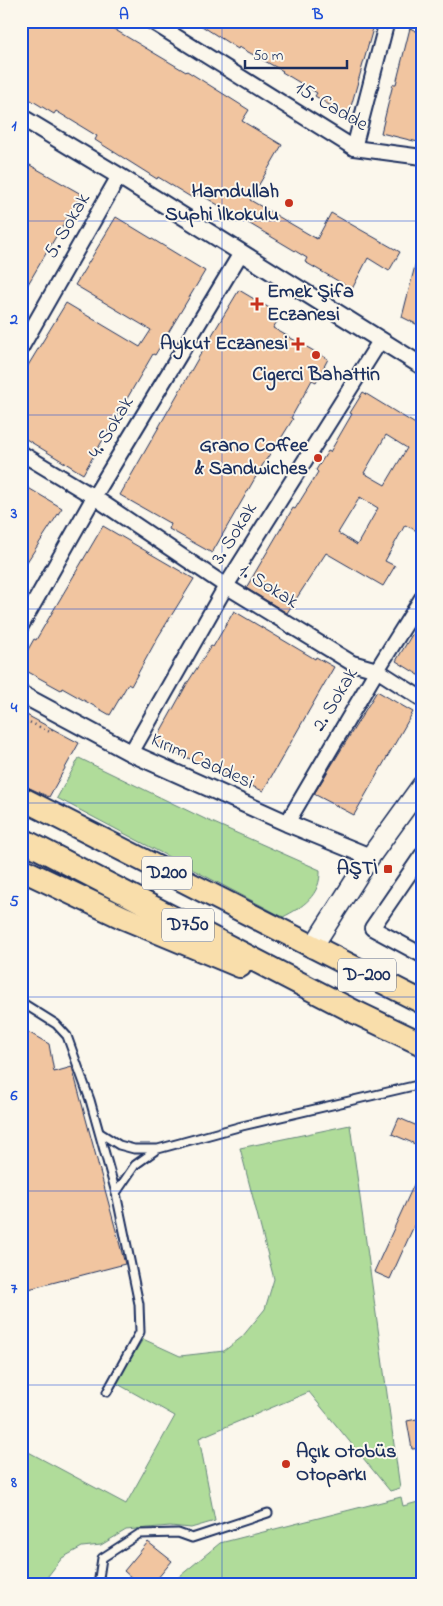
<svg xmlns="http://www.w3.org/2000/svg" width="443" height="1606" font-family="'Indie Flower',sans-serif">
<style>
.green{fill:#b0dc9a;stroke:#66867c}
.building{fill:#f1c5a0;stroke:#1b2f5e;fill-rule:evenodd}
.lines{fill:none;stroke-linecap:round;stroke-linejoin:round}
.service-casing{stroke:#1b2f5e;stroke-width:11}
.minor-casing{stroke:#1b2f5e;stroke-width:18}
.tertiary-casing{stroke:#1b2f5e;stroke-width:20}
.secondary-casing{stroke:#1b2f5e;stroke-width:22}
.trunk-casing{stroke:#1b2f5e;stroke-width:26}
.path{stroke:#1b2f5e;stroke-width:2.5;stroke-dasharray:1 4;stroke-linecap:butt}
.service{stroke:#fbf7ec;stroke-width:7}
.minor{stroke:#fbf7ec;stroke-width:14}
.tertiary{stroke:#fbf7ec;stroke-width:16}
.secondary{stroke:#fbf7ec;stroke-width:19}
.trunk{stroke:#f9deab;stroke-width:22}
.grid{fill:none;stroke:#1d4ed8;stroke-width:1;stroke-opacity:0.55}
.poi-dot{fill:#c8321e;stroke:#fbf7ec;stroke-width:2}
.labels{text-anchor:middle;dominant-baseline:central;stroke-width:4;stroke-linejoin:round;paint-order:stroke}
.shield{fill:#fbf7ec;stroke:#5e6b89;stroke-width:1}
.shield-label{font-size:19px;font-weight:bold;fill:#1b2f5e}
.street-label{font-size:20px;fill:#1b2f5e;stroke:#fbf7ec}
.poi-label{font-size:20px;font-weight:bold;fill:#1b2f5e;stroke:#fbf7ec;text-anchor:end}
.neatline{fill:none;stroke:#1d4ed8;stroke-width:2}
.grid-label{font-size:16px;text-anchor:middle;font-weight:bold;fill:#1d4ed8}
</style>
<rect width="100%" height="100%" fill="#fbf7ec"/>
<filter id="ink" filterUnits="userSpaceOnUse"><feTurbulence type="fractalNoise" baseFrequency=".02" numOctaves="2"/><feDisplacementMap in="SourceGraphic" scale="10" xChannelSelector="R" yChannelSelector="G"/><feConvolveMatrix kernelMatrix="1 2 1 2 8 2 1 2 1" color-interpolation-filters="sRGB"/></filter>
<g filter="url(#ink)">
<g class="green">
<path d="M79 758 205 819 320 870C321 895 303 907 283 917L57 798Z"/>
<path d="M350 1125 400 1488 390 1491 309 1392 199 1438 215 1521 191 1528 170 1526 126 1530 101 1545 82 1547 62 1558 41 1585H21V1448L126 1504 175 1416 116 1383 143 1339 180 1356 224 1351 242 1337 265 1309 274 1279 240 1148Z"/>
<path d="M401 1497 403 1506 422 1501V1579L390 1585H169L220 1543Z"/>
</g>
<g class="building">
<path d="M21 21H110L107 25 186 72 187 71 249 110 242 121 282 145 250 200 317 239 331 213 400 252 389 271 368 258 352 289 305 262 307 258 198 193 194 199 158 177 157 179 95 140 97 136 56 111 54 114 21 94Z"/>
<path d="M194 21H368L374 25 348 117 315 96 317 93 282 72 283 71 239 47 238 49Z"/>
<path d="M410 28 422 34V143L381 133 393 84H396Z"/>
<path d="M21 160 81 194 21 296Z"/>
<path d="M116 217 205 271 155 355 153 354 83 474 21 436V377L66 303 140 347 151 330 75 285Z"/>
<path d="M418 254 422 255V327L402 317Z"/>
<path d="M239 290 281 315 273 328 328 359 316 382 312 380 291 418 293 419 280 440H279L262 466 212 553 169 529 171 524 120 495 200 355Z"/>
<path d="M363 392 422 428V523L417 531 405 525 385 561 395 566 383 586 326 553 287 613 246 588 293 508 295 509 318 472 316 470 328 451 330 452 352 414 350 413ZM386 435 407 448 385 485 364 473ZM360 497 378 508 357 545 338 533Z"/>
<path d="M25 486 62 508 21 571V492Z"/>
<path d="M103 526 194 579 158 637 131 686 128 684 110 715 62 688 61 690 21 668V662L34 639 36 640Z"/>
<path d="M234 611 315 659 316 657 334 667 263 791 154 743 188 682 211 646 213 647Z"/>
<path d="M422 618V677L396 661Z"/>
<path d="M377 691 413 712 354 815 314 794Z"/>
<path d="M21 712 79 743 49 797 21 784Z"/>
<path d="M21 1028 49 1044 54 1072 72 1067 125 1264 21 1291Z"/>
<path d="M399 1118 422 1128V1147L392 1134Z"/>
<path d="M422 1167V1208L390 1279 374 1272Z"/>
<path d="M422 1418V1448L412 1449 407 1421Z"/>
<path d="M148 1542 172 1561 152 1585H126L132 1578 124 1571Z"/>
</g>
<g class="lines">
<g class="service-casing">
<g id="service">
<path d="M21 1002 56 1024 67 1036 90 1100 116 1193 139 1304 140 1332 107 1392"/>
<path d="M100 1133 119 1145 134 1149H158L242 1126 422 1084"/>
<path d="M116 1193 135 1165 156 1150"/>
<path d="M98 1585 102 1558 139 1534 178 1533 192 1538 268 1513"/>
</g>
</g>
<g class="minor-casing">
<g id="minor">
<path d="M151 21 354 148 422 157"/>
<path d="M354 148 387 21"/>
<path d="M21 348 119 176"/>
<path d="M21 453 94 497 226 586 352 663 377 670 422 699"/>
<path d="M21 626 94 497 241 253"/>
<path d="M131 753 226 586 380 341"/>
<path d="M287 823 377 670 422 598"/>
<path d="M422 855 372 928 422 955"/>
</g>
</g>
<g class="tertiary-casing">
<g id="tertiary">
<path d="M21 117 119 176 422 366"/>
<path d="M21 694 131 753 287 823 370 857"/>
</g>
</g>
<g class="secondary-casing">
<path id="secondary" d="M312 948 370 857 422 785"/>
</g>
<g class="trunk-casing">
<g id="trunk">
<path d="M21 798 422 1002"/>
<path d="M21 839 355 1012 422 1044"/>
<path d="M21 869 122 917 240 966"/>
</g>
</g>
<path class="path" d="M21 718 50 732 53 728"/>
<use href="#service" class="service"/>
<use href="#minor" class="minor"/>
<use href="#tertiary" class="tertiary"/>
<use href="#secondary" class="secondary"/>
<use href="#trunk" class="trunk"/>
</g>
</g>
<path class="grid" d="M222 21V1585M21 221H422M21 415H422M21 609H422M21 803H422M21 997H422M21 1191H422M21 1385H422"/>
<g class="poi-dot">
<circle cx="289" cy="203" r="5"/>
<path d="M254.5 296.5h5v5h5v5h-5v5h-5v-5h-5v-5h5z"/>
<path d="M295.5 336.5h5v5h5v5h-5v5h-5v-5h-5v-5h5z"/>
<circle cx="316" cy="355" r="5"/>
<circle cx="318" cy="458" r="5"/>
<rect x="383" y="864" width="10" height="10" rx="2.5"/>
<circle cx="286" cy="1464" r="5"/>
</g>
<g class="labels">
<g class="shield">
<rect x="142" y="856.5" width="50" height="33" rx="4"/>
<rect x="162" y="908.5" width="52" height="33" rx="4"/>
<rect x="338" y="958.5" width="58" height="33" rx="4"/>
</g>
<g class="shield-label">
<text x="167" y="873">D200</text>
<text x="188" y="925">D750</text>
<text x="367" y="975">D-200</text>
</g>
<g class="street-label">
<text transform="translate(331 107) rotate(30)">15. Cadde</text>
<text transform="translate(68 226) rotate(-60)">5. Sokak</text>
<text transform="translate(112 428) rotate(-59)">4. Sokak</text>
<text transform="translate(235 534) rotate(-58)">3. Sokak</text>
<text transform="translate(268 587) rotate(32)">1. Sokak</text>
<text transform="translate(336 700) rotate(-59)">2. Sokak</text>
<text transform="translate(202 762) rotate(24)">Kırım Caddesi</text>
</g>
<g class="poi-label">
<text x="279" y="192">Hamdullah<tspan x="279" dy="23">Suphi İlkokulu</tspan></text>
<text x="267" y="292" text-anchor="start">Emek Şifa<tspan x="267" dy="23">Eczanesi</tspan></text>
<text x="288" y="344">Aykut Eczanesi</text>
<text x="316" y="375" text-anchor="middle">Cigerci Bahattin</text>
<text x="308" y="446">Grano Coffee<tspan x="308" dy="23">&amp; Sandwiches</tspan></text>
<text x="378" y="869">AŞTİ</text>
<text x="296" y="1452" text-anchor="start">Açık Otobüs<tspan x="296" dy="23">Otoparkı</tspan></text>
</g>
</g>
<rect width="443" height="1606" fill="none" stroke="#fbf7ec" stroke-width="55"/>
<path d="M245 60v8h102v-8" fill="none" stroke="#1b2f5e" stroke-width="2.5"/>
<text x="253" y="60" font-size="15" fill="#1b2f5e" stroke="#fbf7ec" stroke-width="4" paint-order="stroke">50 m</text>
<rect x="28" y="28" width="388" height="1550" class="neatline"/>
<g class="grid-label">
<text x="124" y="19">A</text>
<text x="318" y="19">B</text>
<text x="14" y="130">1</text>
<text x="14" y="324">2</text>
<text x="14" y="518">3</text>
<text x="14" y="712">4</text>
<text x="14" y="906">5</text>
<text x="14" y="1100">6</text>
<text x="14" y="1293">7</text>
<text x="14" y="1487">8</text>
</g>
</svg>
